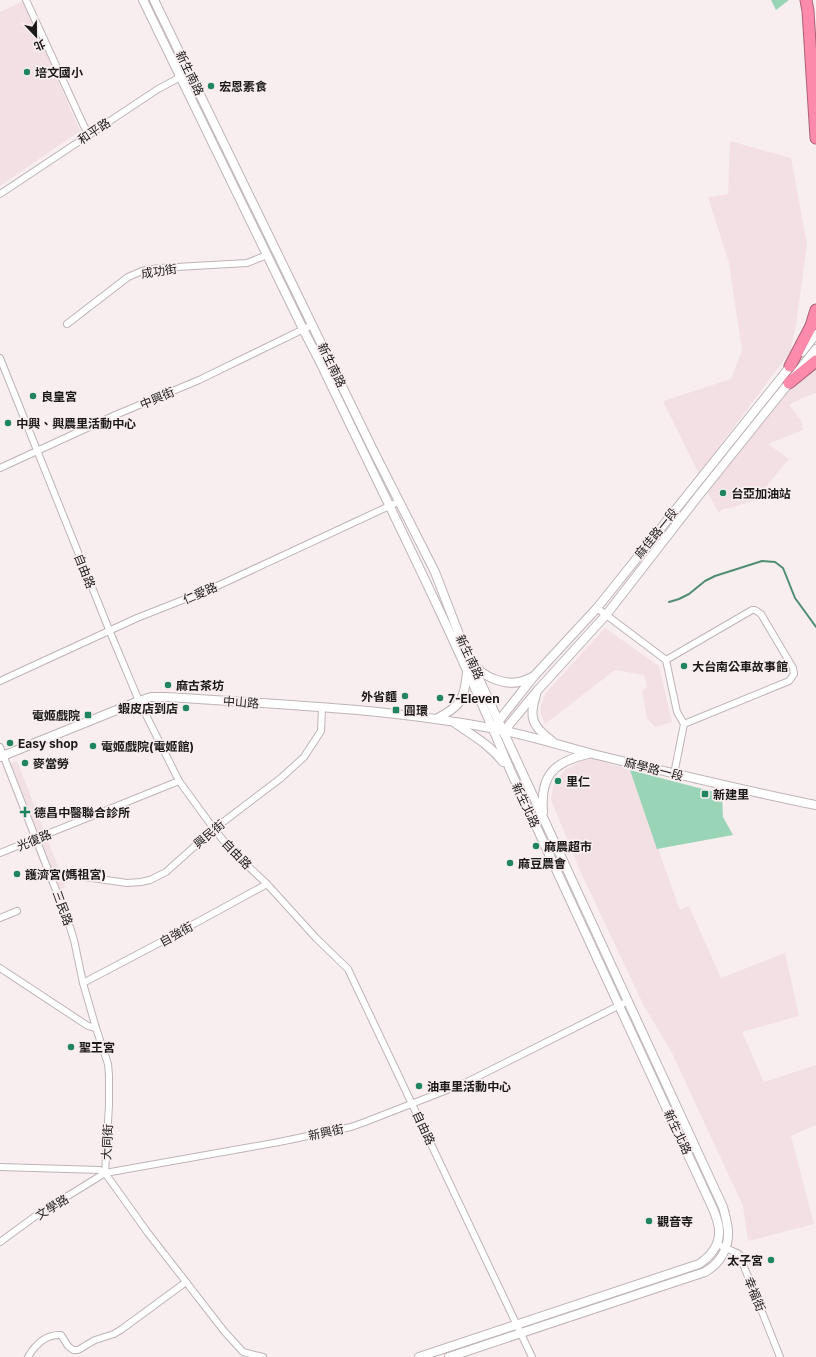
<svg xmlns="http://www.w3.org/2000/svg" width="816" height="1357" font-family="Inter,'Noto Sans TC',sans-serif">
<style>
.built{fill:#f2e0e4}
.grass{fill:#9ad4b7}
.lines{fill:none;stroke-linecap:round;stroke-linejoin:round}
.stream{stroke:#508e72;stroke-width:2}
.minor-casing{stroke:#beb4b6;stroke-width:8}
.secondary-casing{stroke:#beb4b6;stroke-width:10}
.motorway-casing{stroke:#ad6278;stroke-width:13}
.minor{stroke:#fff;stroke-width:6}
.secondary{stroke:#fff;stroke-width:8}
.motorway{stroke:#fb8aab;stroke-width:11}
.poi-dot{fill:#20855f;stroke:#f8eef0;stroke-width:1.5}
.labels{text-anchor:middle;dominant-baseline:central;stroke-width:3.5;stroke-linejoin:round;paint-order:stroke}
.poi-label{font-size:12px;font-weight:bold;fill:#1c1919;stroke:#f8eef0;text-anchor:start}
.street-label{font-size:12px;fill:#1c1919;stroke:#f8eef0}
</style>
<rect width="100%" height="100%" fill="#f8eef0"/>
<g class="built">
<path d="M23 1 80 131 0 186V12Z"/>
<path d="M730 141 791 158 807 244 796 326 790 352 699 474 663 401 731 379 742 350 729 263 708 197 728 194Z"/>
<path d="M816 366V393L802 398 789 405 801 420 803 430 768 444 789 459 755 500 731 508 722 509 719 513 706 490 802 375Z"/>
<path d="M605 628 659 666 672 722 655 727 647 718 642 692 647 686 644 675 615 670 545 724 541 714V706L545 694Z"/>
<path d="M588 757 630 770 680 910 689 906 721 978 785 953 799 1016 742 1032 764 1082 816 1065V1125L791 1136 814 1224 748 1241 743 1206 671 1051 644 1006 582 875 551 800 554 782 567 769Z"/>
<path d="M17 761 66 887 52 892 3 767Z"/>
</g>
<g class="grass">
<path d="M771 0H789L776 10Z"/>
<path d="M630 770 722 794 723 817 733 835 657 849Z"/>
</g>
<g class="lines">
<path class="stream" d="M669 602 679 599 689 594 705 581 715 576 762 561 775 562 783 568 795 598 816 627"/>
<g class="minor-casing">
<g id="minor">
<path d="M26 0 83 124 89 135"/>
<path d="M0 194 158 89 190 72"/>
<path d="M67 324 128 277 142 271 159 268 247 263 267 255"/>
<path d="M0 358 110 632 139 701 179 781 214 829 232 851 267 884 316 938 348 969 532 1357"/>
<path d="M0 468 113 416 199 380 312 325"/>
<path d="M597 608 666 660 677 712 684 724 674 774"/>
<path d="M666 660 752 610H755L761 614 793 668 794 674 789 681 684 724"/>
<path d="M0 681 137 618 213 588 398 502"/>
<path d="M0 747 68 921 74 940 83 983 96 1028 108 1064 109 1075V1105L105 1173 148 1233 224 1331 243 1352 263 1357"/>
<path d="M0 853 179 781"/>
<path d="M50 872 127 883 141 882 150 880 166 872 214 829 281 778 304 757 321 731 322 708"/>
<path d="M0 918 17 911"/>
<path d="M0 968 88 1026 96 1028"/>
<path d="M83 983 159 943 267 884"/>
<path d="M0 1167 100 1170 105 1173 279 1142 351 1127 365 1122 465 1083 628 1001"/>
<path d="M0 1242 37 1215 105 1173"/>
<path d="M717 1244 739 1254 780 1357"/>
<path d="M28 1357C35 1345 46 1334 61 1335L68 1346 73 1350H78L95 1340 114 1334 122 1329 186 1282"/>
</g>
</g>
<g class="secondary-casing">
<g id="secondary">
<path d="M143 0 303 329 322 366C386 500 454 634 511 772L714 1211C716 1217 719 1224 719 1230 720 1245 711 1256 699 1264L419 1357"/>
<path d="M154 0 373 450 435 572 462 642 723 1207C725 1215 728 1224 728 1232 729 1249 719 1264 705 1272L449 1357"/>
<path d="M802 352 816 334"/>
<path d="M477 668C487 678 505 685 519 682 524 681 530 678 534 676"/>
<path d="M536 695C528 718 533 727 552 741"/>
<path d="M436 719C461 706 464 701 467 673"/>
<path d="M455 723C472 735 490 745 503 762"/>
<path d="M497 723 535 675 597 608 793 363"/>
<path d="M504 731 537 691 606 615 696 499 816 349"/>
<path d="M0 757 139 701 151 697H166C274 704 383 708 490 728 525 734 559 745 593 754 667 772 741 790 816 805"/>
<path d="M543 812C540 776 553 762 588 754"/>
</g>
</g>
<g class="motorway-casing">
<g id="motorway">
<path d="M806 0 808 11 816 138"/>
<path d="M790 366 811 326 816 310"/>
<path d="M789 383 816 361"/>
</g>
</g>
<use href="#minor" class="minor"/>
<use href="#secondary" class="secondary"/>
<use href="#motorway" class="motorway"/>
</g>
<g class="poi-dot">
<circle cx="27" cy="72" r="4"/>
<circle cx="211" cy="86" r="4"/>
<circle cx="33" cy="396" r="4"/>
<circle cx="8" cy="423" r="4"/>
<circle cx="723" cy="493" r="4"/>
<circle cx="684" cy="666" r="4"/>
<circle cx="168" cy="685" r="4"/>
<circle cx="405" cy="696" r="4"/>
<circle cx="440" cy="698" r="4"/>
<circle cx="186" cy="708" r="4"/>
<rect x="392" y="706" width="8" height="8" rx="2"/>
<rect x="84" y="711" width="8" height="8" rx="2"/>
<circle cx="10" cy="743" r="4"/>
<circle cx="93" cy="746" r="4"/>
<circle cx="25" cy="763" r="4"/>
<circle cx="558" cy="781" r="4"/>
<rect x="701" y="790" width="8" height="8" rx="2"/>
<path d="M23 806h4v4h4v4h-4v4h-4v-4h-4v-4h4z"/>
<circle cx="536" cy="846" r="4"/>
<circle cx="510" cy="863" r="4"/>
<circle cx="17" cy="874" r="4"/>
<circle cx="71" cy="1047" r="4"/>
<circle cx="419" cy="1086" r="4"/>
<circle cx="649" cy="1221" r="4"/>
<circle cx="771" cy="1260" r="4"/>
</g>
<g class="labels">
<g class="poi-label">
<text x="35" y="72">培文國小</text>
<text x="219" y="86">宏恩素食</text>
<text x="41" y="396">良皇宮</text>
<text x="16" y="423">中興、興農里活動中心</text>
<text x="731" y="493">台亞加油站</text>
<text x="692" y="666">大台南公車故事館</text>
<text x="176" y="685">麻古茶坊</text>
<text x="397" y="696" text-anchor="end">外省麵</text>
<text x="448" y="698">7-Eleven</text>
<text x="178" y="708" text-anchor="end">蝦皮店到店</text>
<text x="404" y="710">圓環</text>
<text x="80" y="715" text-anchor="end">電姬戲院</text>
<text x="18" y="743">Easy shop</text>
<text x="101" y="746">電姬戲院(電姬館)</text>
<text x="33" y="763">麥當勞</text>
<text x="566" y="781">里仁</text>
<text x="713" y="794">新建里</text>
<text x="34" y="812">德昌中醫聯合診所</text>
<text x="544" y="846">麻農超市</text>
<text x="518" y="863">麻豆農會</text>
<text x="25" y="874">護濟宮(媽祖宮)</text>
<text x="79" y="1047">聖王宮</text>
<text x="427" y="1086">油車里活動中心</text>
<text x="657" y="1221">觀音寺</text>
<text x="763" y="1260" text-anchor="end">太子宮</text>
</g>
<g class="street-label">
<text transform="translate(190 73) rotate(64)">新生南路</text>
<text transform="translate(94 131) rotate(-34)">和平路</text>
<text transform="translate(159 271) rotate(-8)">成功街</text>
<text transform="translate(332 365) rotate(64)">新生南路</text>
<text transform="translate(157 398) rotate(-23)">中興街</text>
<text transform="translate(656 533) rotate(-51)">麻佳路一段</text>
<text transform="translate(85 571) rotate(68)">自由路</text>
<text transform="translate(200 593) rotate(-23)">仁愛路</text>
<text transform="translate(470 657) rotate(65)">新生南路</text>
<text transform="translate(241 702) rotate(4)">中山路</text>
<text transform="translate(654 769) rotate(14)">麻學路一段</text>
<text transform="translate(526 805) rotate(65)">新生北路</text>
<text transform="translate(209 834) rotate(-40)">興民街</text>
<text transform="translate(34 840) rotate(-22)">光復路</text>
<text transform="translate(237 854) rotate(46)">自由路</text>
<text transform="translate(63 908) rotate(70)">三民路</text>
<text transform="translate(176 934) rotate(-29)">自強街</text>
<text transform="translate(424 1128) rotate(65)">自由路</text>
<text transform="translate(326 1132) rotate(-12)">新興街</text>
<text transform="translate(678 1132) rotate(65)">新生北路</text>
<text transform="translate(107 1142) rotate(-87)">大同街</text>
<text transform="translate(52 1207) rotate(-32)">文學路</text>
<text transform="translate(755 1294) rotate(68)">幸福街</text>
</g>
</g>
<g transform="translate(36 36) rotate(158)" stroke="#f8eef0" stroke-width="3" paint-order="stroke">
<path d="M0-3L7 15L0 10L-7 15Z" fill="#1c1919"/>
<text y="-6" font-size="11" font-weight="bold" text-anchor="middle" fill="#1c1919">北</text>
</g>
</svg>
